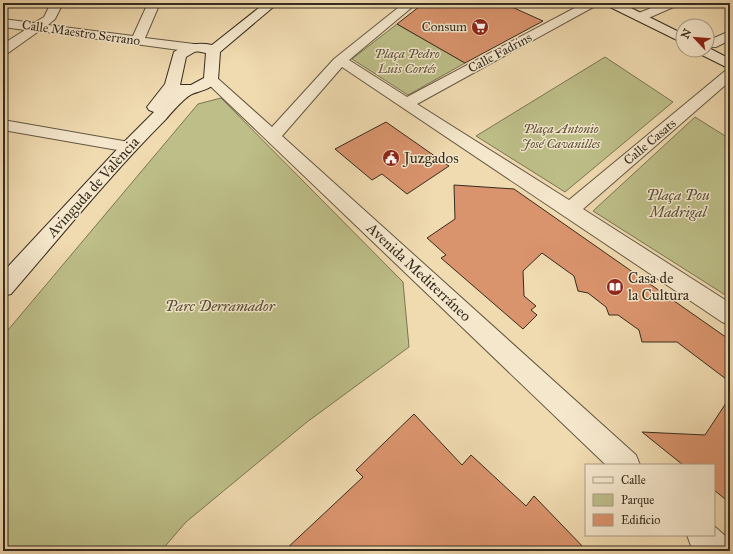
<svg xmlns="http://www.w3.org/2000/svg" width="733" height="554" font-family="'IM FELL Great Primer',serif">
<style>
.green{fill:#bdbe88;stroke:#7a7554}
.building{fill:#da946d;stroke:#362c1f}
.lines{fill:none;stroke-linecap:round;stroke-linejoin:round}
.street-casing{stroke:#645843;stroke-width:2}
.secondary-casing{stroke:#362c1f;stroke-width:2}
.street{fill:#f5e7cc;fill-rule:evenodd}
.secondary{fill:#f5e7cc;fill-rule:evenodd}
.labels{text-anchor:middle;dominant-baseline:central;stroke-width:3;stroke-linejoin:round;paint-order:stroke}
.far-poi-label{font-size:13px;fill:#362c1f;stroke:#f5e7cc;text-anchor:end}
.far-street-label{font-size:13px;fill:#362c1f;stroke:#f5e7cc}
.far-park-label{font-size:13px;font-style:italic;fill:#585039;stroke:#f5e7cc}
.poi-label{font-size:15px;fill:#362c1f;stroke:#f5e7cc;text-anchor:start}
.street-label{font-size:15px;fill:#362c1f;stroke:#f5e7cc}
.park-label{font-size:15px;font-style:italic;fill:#585039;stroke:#f5e7cc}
</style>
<rect width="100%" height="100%" fill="#f0dab0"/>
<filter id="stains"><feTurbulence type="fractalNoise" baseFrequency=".005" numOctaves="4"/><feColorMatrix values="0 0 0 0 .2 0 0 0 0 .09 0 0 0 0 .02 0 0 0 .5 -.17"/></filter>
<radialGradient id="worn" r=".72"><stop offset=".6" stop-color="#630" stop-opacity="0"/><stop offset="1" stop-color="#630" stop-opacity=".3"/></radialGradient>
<g class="green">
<path d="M397 24 465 63 408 95 352 59Z"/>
<path d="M605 57 673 102 565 192 476 136Z"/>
<path d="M221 98 403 282 409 347 307 422 186 522 161 551H3V336L198 104Z"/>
<path d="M695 117 730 139V298L593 211Z"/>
</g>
<g class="building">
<path d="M424 3H503L543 21 465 63 397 24Z"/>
<path d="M386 122 449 166 407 194 382 174 372 180 335 149Z"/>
<path d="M454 185 514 189 730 340V382L677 342H642L639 330 618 315H609L606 307 588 293 578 291 574 276 542 253 523 271 524 296 536 306 531 310 537 315 523 329 441 258 446 255 427 238 455 219Z"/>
<path d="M730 397V503L714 490V465H683L642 432 705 435Z"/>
<path d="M414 414 462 465 471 455 526 506 534 496 587 551H284L363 477 356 470Z"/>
</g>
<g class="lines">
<g class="street-casing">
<g id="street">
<path d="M51 3H63L55 19 48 25 133 36 148 3H160L145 38 194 44 199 45 200 48 199 51 194 52 39 31 8 53 3 54V44L25 30 3 27V19L34 23 44 17Z"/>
<path d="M404 3H417L349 60 407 97 584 3H599L597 5 417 104 569 200 725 71 730 70V81L583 209 730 303V325L722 322 342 67 282 136 636 455 640 465H606L204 80 206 77 211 76 216 77 272 127 334 59Z"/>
<path d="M664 3H680L678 5 644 20H636L634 17 636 14Z"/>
<path d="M730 31V40L716 47H707V41Z"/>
<path d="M3 120 129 142 135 143 137 147 135 151 129 152 3 130Z"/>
<path d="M714 526 730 540V551H697L691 546 687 535H714Z"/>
</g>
</g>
<g class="secondary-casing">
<g id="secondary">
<path d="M265 3H278L220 52 218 80C212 89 202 90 192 94 185 97 172 112 166 119 111 174 62 235 11 294L3 296V272L123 143 154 112 149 110 147 107 165 84 174 52C186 44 198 42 212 45ZM196 51 206 53 204 78 191 85H180L186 57Z"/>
<path d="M606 3H621L683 34V43L608 6Z"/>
<path d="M707 47 730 59V69L698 53 696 50H707Z"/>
</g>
</g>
<use href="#street" class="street"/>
<use href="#secondary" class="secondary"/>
</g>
<defs>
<g id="supermarket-disc" transform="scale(0.9)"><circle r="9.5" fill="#8f2418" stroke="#f5e7cc"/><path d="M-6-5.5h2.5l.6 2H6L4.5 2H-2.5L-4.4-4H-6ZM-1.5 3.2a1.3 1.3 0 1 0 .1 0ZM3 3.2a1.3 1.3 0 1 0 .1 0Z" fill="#fff"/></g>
<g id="civic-disc" transform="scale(0.9)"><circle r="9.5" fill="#8f2418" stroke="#f5e7cc"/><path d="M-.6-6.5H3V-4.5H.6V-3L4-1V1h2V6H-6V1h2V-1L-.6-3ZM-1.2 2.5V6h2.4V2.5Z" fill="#fff"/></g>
<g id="library-disc" transform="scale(0.9)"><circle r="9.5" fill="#8f2418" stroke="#f5e7cc"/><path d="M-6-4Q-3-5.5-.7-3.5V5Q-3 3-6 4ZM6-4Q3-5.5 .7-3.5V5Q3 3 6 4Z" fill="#fff"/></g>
</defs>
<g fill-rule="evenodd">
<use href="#supermarket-disc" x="480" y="27"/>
<use href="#civic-disc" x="391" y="158"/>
<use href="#library-disc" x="615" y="287"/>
</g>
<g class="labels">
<g class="far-poi-label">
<text x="467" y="27">Consum</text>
</g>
<g class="far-street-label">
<text transform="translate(81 33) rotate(8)">Calle Maestro Serrano</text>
<text transform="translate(500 53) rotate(-28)">Calle Fadrins</text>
<text transform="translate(650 142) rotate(-40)">Calle Casats</text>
</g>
<g class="far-park-label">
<text x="407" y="54">Plaça Pedro<tspan x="407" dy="15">Luis Cortés</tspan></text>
<text x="561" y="129">Plaça Antonio<tspan x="561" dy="15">José Cavanilles</tspan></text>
</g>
<g class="poi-label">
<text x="404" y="158">Juzgados</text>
<text x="628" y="278">Casa de<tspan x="628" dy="17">la Cultura</tspan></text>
</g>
<g class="street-label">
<text transform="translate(93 187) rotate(-48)">Avinguda de València</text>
<text transform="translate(419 272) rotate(43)">Avenida Mediterráneo</text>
</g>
<g class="park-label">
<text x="678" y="195">Plaça Pou<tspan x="678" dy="17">Madrigal</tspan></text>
<text x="220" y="306">Parc Derramador</text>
</g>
</g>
<rect width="733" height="554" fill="none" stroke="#f0dab0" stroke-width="16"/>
<rect x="4" y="4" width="725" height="546" fill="none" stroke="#362c1f" stroke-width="2"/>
<rect x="8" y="8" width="717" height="538" fill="none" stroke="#362c1f"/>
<rect x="585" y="464" width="130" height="72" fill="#f5e7cc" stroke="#a99c87"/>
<rect x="593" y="477" width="20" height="6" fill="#f5e7cc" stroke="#a99c87"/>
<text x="621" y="484" font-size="12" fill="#362c1f">Calle</text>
<rect x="593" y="494" width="20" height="12" fill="#bdbe88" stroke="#a99c87"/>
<text x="621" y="504" font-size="12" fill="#362c1f">Parque</text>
<rect x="593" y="514" width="20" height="12" fill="#da946d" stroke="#a99c87"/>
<text x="621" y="524" font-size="12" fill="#362c1f">Edificio</text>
<g transform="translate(695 38) rotate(296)"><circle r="19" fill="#f5e7cc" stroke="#a99c87"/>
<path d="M0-3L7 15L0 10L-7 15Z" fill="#8f2418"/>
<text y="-6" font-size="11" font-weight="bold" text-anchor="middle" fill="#362c1f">N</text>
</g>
<rect width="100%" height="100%" filter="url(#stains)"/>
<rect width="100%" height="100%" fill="url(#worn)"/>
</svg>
